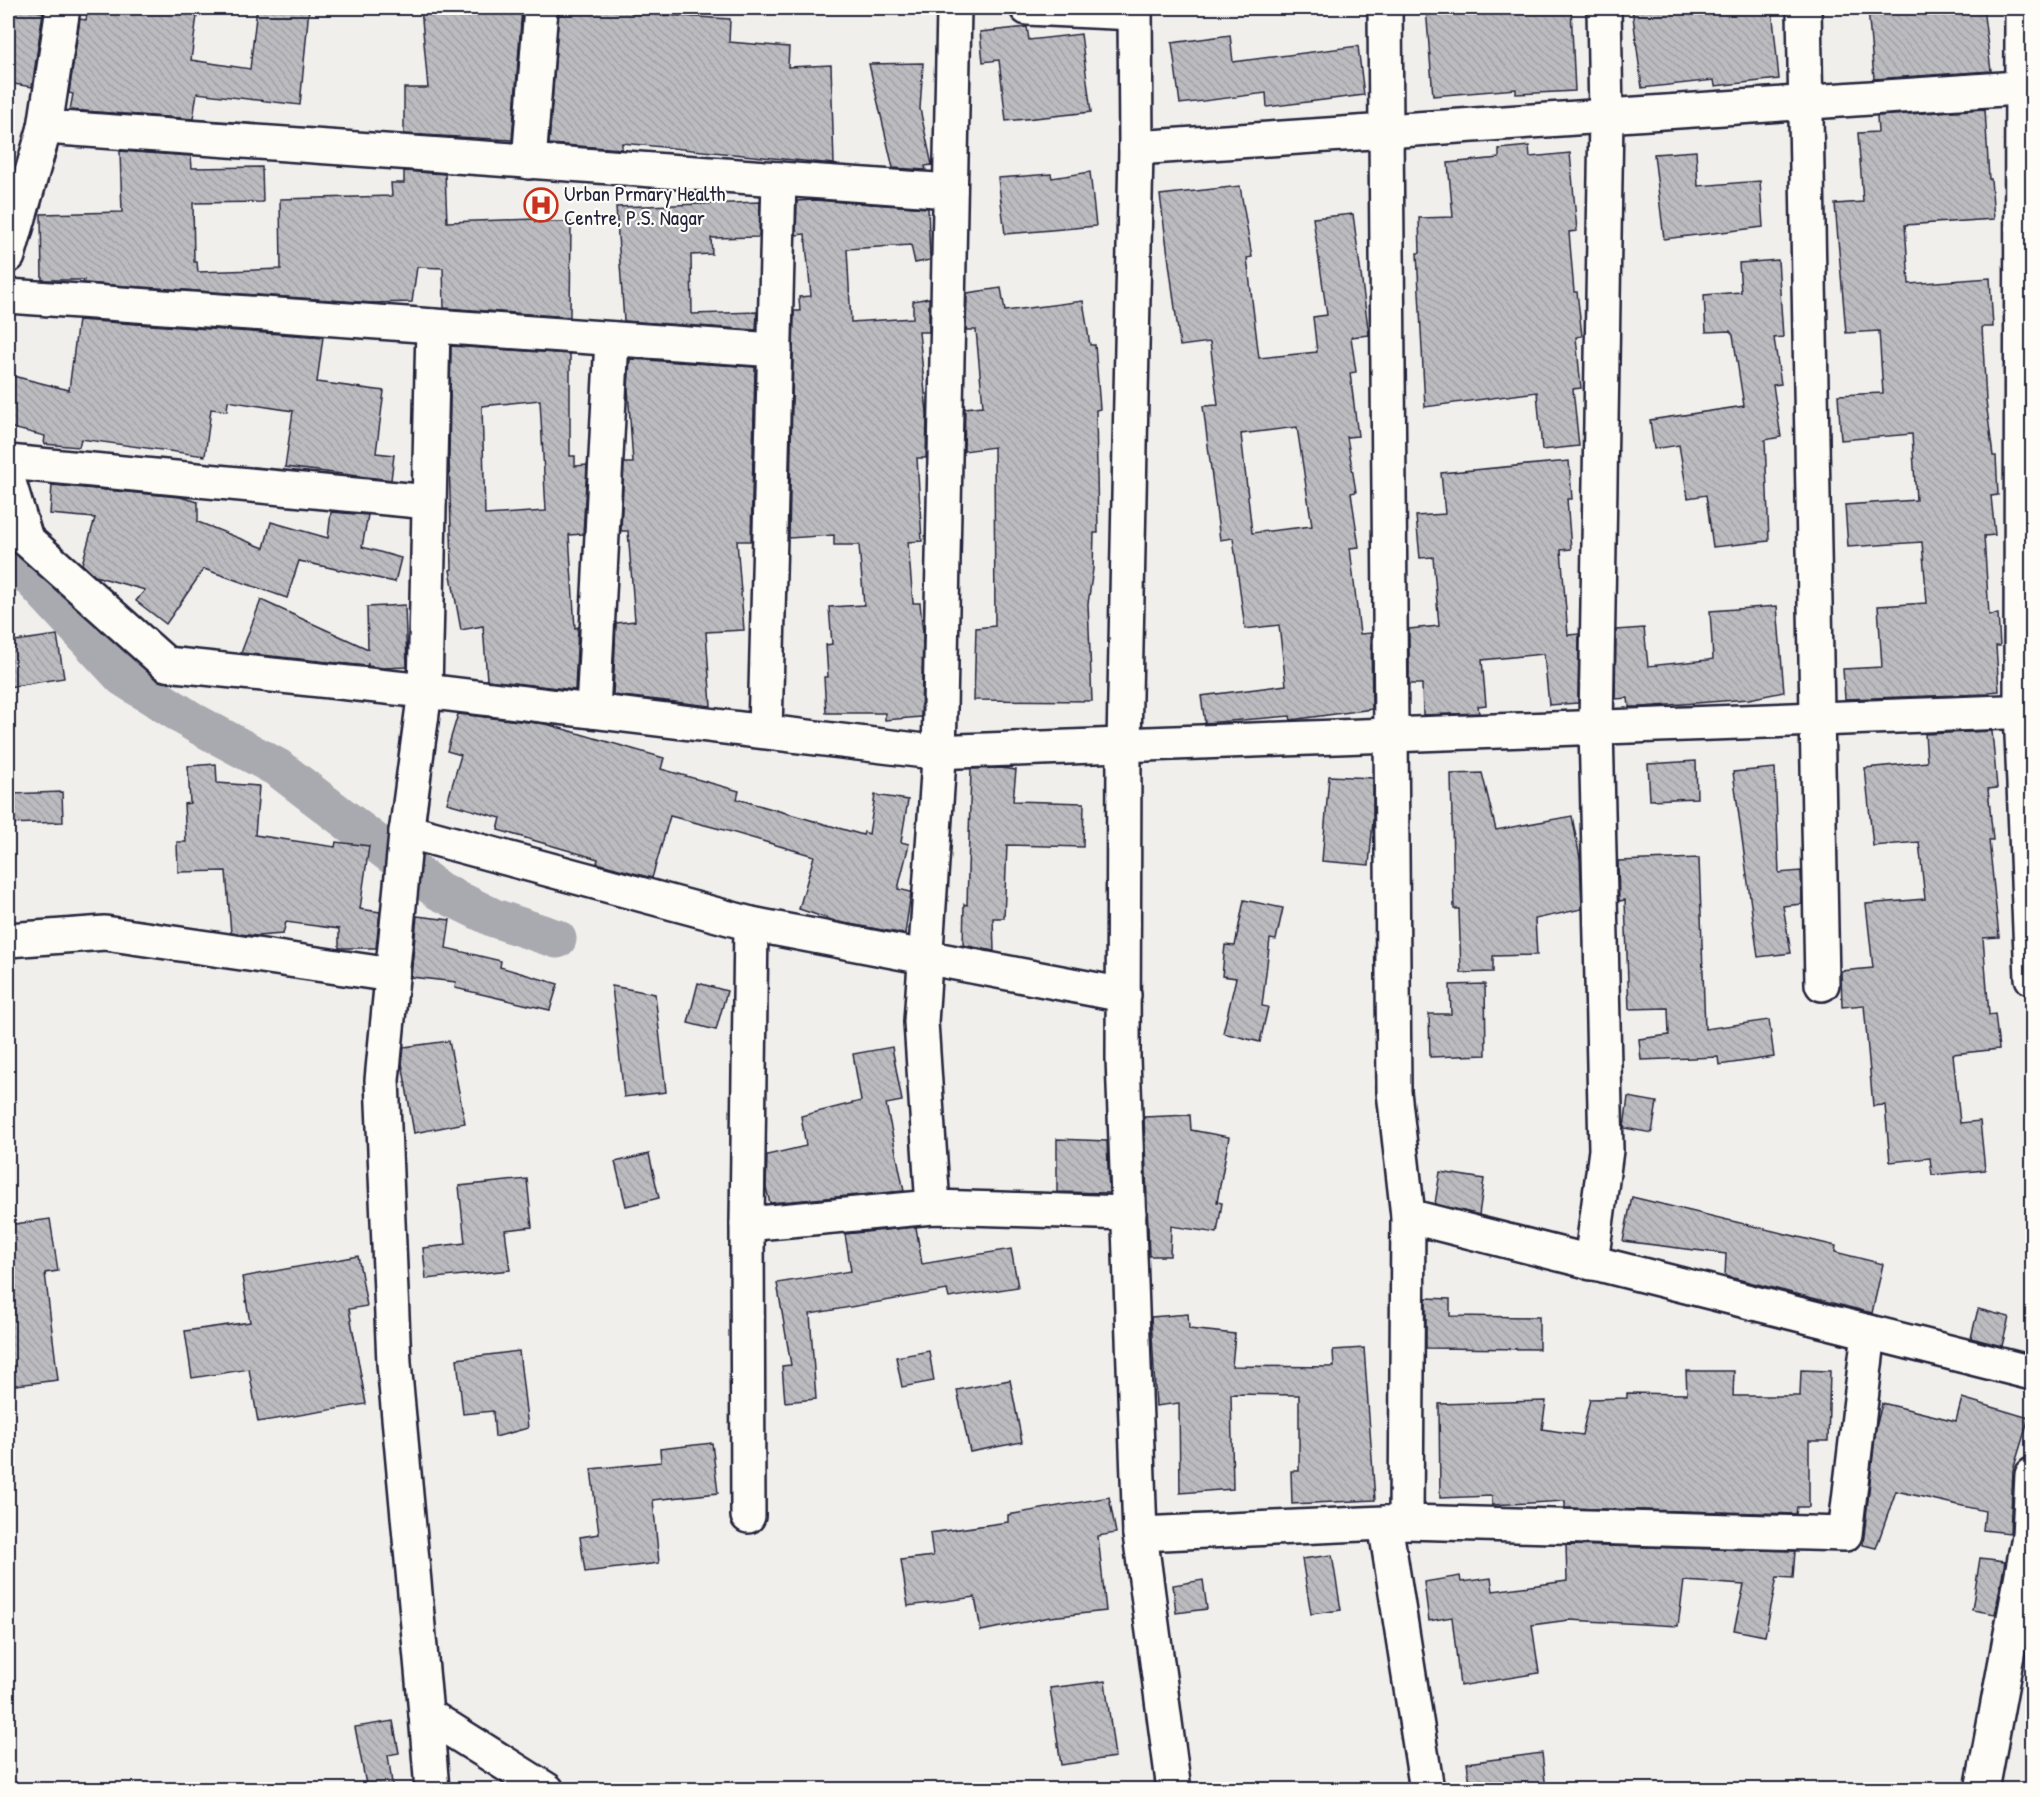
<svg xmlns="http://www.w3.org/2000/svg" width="2040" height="1797" font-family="'Patrick Hand',sans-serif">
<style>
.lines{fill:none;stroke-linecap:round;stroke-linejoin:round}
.canal{stroke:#a9a9b0;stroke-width:39}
.building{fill:url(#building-back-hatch);stroke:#22223b;stroke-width:1.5;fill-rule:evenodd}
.minor-casing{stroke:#22223b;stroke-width:38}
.minor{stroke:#fdfcf7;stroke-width:33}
.labels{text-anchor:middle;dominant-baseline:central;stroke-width:4.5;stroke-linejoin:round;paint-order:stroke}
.poi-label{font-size:21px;fill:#22223b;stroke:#fdfcf7;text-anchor:start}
</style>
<defs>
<pattern id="building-back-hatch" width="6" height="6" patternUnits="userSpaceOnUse" patternTransform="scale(1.5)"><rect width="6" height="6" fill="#bcbcc0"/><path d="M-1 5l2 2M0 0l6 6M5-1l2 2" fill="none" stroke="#a1a1a6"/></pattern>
</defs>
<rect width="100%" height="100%" fill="#f0efec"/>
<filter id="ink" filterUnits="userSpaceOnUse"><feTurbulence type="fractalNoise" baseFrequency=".0167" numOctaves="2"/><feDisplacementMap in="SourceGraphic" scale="12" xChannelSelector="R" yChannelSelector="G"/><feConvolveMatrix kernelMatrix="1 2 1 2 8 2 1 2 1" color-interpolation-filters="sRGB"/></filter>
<g filter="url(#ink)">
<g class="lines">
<path class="canal" d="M8 553 123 677 195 723 278 768 439 891 494 918 557 939"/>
</g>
<g class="building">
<path d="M8 8 43 12 32 87 8 83Z"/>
<path d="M88 8H198L191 60 250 69 257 8H309L300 105 197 93 193 119 70 110 73 94 69 93 80 19 86 20Z"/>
<path d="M421 8H522L512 140 404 134V88H428Z"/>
<path d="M559 8H631V13L730 19 729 42 789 47 788 67 831 65 834 164 622 143V149L549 144Z"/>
<path d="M1426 8H1571L1575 91 1516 94V89L1433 96Z"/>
<path d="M1632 8H1772L1779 79 1715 86 1714 80 1642 88Z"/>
<path d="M1868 8H1983L1991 71 1874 79Z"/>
<path d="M1027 27 1029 40 1081 34 1091 112 1006 121 999 60 983 62 980 32Z"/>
<path d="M1230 35 1233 62 1358 46 1364 95 1267 107 1266 93 1180 104 1172 43Z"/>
<path d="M923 63 920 109 932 165 925 166 926 170 893 168 869 64Z"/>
<path d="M1985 109 1989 179H1991L1994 219 1905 225 1909 284 1990 278 1993 327H1982L1986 401 1993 456H1996L1998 495 1991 496 1995 535 1984 536 1989 615 1998 614 2000 646H1996L1999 691 1988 692V694L1845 699 1843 669 1882 667 1878 606 1927 603 1922 542 1848 547 1845 505 1916 500 1912 434 1841 440 1838 395 1883 393 1879 331 1846 333 1835 204 1863 202 1858 133 1878 132 1877 116Z"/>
<path d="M1529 146 1530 157 1570 153 1577 231 1569 232 1574 292H1577L1582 336 1576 337 1581 388 1573 389 1579 446 1542 450 1537 392 1425 407 1417 253H1420L1419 218 1453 217 1448 163 1499 158V149Z"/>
<path d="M120 151 191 156 192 168 262 167 263 202 193 203 194 262H197L198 272 281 269 280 199 392 196 391 183H404V171L445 174 447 222 535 219V222H571L570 317 444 308 443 268 417 267 412 302 373 303 83 283 84 280H42L41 214 122 212Z"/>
<path d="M1696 151 1698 186 1760 181 1763 227 1664 239 1654 154Z"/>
<path d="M1090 172 1096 226 1005 234 998 178 1051 174 1052 178Z"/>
<path d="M1240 186 1252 257 1247 258 1259 358 1317 352 1313 317 1327 315 1313 218 1353 214 1369 335 1351 337 1356 372 1350 373 1358 436 1347 437 1356 492 1351 493 1359 547 1350 548 1360 634 1371 633 1372 709 1291 720 1290 716 1205 723 1201 696 1286 685 1279 625 1245 629 1233 538 1220 540 1203 406 1218 405 1210 342 1180 346 1160 195ZM1297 427 1312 526 1252 533 1241 434Z"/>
<path d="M814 200 928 208 930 260 915 263 911 245 847 249 851 322 913 318V301L929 298V332H919L927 413 926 458H917L922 541 908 542 913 603H920L923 634 921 717 885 720V713H826L824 677H828L826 645 832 644 829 607 864 605 859 545H834V535L789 538 794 311H800L799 297 811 296 805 234 796 235 797 201Z"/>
<path d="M760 202 759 237 711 238 712 254 691 255 692 314 757 312 756 330 624 321 616 207Z"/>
<path d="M1778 260 1783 337 1774 338 1781 384 1773 385 1781 437 1765 440 1769 541 1713 547 1706 495 1688 498 1679 445 1654 449 1650 420 1744 406 1733 335 1730 331 1706 332 1704 295 1741 292 1739 263Z"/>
<path d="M1001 288 1005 311 1083 301 1090 345H1095L1100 409 1096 410 1098 533H1094L1093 569 1088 604 1092 701 974 700 976 628 995 626 994 447 964 451 965 408 983 406 976 330H966L967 293Z"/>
<path d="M78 320 323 337 317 382 384 391 376 453 394 455 391 480 285 467 293 411 228 401 227 411 211 409 205 456 81 439 79 447 44 444 45 436 8 427V399L13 376 69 390Z"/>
<path d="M451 346 570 354V456H575V466L587 465 583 534 569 535 575 628 578 627 575 690 487 680 483 626 461 630 450 570 452 569 449 456ZM540 400 546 511 485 515 482 406Z"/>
<path d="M630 359 755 367 751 541H737L744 630 706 632 711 706 613 695 616 623 635 621 628 531H621L624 463H633L628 389Z"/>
<path d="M1569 461 1572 499H1567L1571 549 1561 550 1568 635 1579 634 1578 703 1549 705 1544 654 1482 660 1486 705 1478 706 1479 713 1423 715 1422 684H1409V629L1439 626 1433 557 1420 558 1416 516 1445 514 1441 473Z"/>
<path d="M52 485 180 497 198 502V522L264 548 271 522 328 538 331 512 368 515 362 547 401 558 395 582 299 561 287 598 204 569 166 624 136 601 145 590 95 576 82 564 95 518 50 514Z"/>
<path d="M261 600 368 649 367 607 405 605 407 667 384 668 368 666V663L367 666 241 653Z"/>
<path d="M1777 606 1784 692 1749 699 1642 707H1629L1628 698 1615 699 1616 630 1644 628 1648 666 1708 660 1713 659 1710 611Z"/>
<path d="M57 635 64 678 8 687V642Z"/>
<path d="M458 714 546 724 664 758 661 769 739 791 737 799 863 835 864 832 869 834 875 795 908 800 901 842 909 844 898 889 911 892 905 934 838 922 799 909 814 856 728 831 670 816 652 878 597 863 598 859 498 830 501 818 447 803 461 755 447 751Z"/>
<path d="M1992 731 1997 788 1988 789 1993 840H1989L1999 937 1983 938 1989 1015 1995 1014 1999 1049 1953 1054 1960 1123 1980 1121 1985 1170 1932 1175 1930 1158 1890 1162 1885 1105 1873 1106 1864 1005 1842 1007 1841 971 1873 968 1866 904 1925 899 1919 842 1873 846 1865 768 1927 762 1925 734Z"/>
<path d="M1696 761 1697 798 1650 800 1648 764Z"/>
<path d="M216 764 217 783 259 786 255 835 335 847 336 842 369 846 360 909 380 912 376 948H339V929L286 922 283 934 257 936 231 933 226 871 178 872 177 842H186L184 804 190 803 188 766Z"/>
<path d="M1000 768 1016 770 1013 801 1084 803 1083 847 1007 845 1004 918H993L994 951 963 945 964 904 967 905 971 769Z"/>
<path d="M1775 768 1779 873 1801 871 1802 904 1783 906 1791 953 1758 957 1733 772Z"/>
<path d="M1482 773 1496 830 1572 816 1580 858 1582 909 1535 919 1537 955 1493 956V972L1461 973 1459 909H1454L1451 774Z"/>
<path d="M1329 776 1373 778V821L1369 865 1322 861Z"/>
<path d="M62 792 63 822 8 824V794Z"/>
<path d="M1699 858 1705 1029 1769 1020 1774 1057 1719 1065 1718 1057 1641 1060 1639 1039 1669 1035 1668 1008 1629 1009 1625 900 1619 901 1618 861Z"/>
<path d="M1244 900 1283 908 1276 940 1270 939 1262 1006 1268 1007 1260 1042 1223 1033 1236 978 1222 976 1225 945 1235 946Z"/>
<path d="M417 916 450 920 446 948 501 961 500 967 558 984 550 1010 455 988 456 982 411 977Z"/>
<path d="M698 983 727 991 716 1030 688 1023Z"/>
<path d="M1485 984 1486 1055 1430 1057 1429 1014H1451L1450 985Z"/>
<path d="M612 986 655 994 666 1092 624 1097Z"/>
<path d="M449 1041 465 1123 414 1133 402 1063 404 1047Z"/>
<path d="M892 1047 902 1101 886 1104 904 1191 770 1203 766 1188 767 1155 806 1146 801 1116 861 1101 853 1054Z"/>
<path d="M1628 1097 1657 1102 1652 1133 1624 1128Z"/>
<path d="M1190 1115 1191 1130 1229 1137 1217 1202 1222 1203 1217 1233 1171 1226 1170 1256H1149L1144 1117Z"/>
<path d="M1057 1139 1107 1141 1109 1193 1057 1192Z"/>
<path d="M649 1154 659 1198 626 1206 615 1162Z"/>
<path d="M1440 1172 1484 1179 1479 1215 1435 1204Z"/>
<path d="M527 1179 532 1227 505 1230 510 1270 426 1279 423 1248 465 1243 459 1186Z"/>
<path d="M1632 1197 1836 1246 1835 1252 1883 1264 1872 1313 1725 1276 1726 1254 1623 1241Z"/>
<path d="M50 1219 58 1271 45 1273 58 1380 8 1386V1225Z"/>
<path d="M916 1227 922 1264 1011 1249 1018 1287 949 1298 947 1290 810 1314 816 1399 785 1402 782 1366 791 1365 777 1283 851 1271 845 1234Z"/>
<path d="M358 1256 367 1306 349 1309 366 1404 258 1422 249 1369 192 1378 185 1331 250 1322 242 1277Z"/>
<path d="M1426 1298 1450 1299V1316L1539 1317V1349L1426 1348Z"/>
<path d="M1978 1309 2009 1317 2002 1346 1971 1338Z"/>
<path d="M1188 1314 1189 1329 1235 1334 1232 1366 1334 1367 1333 1350 1364 1348 1375 1500 1292 1504 1291 1471H1299V1395L1231 1394 1233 1489 1180 1493 1179 1403 1156 1406 1151 1317Z"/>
<path d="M519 1351 528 1428 495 1437 493 1411 463 1414 457 1359Z"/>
<path d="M929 1351 934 1381 902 1387 896 1357Z"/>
<path d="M1801 1370 1830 1371 1828 1441H1809V1507H1797L1796 1514 1565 1508V1501L1492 1505V1496L1440 1498 1439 1404 1546 1401 1542 1429 1582 1435 1590 1399 1627 1398V1393L1687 1394 1686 1371H1734L1733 1396H1800Z"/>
<path d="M1010 1380 1022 1442 970 1452 957 1390Z"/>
<path d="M1962 1398 2029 1418 2013 1470 2010 1533 1983 1530 1985 1511 1896 1491 1876 1548 1863 1545 1876 1428 1882 1403 1956 1421Z"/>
<path d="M712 1443 718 1493 653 1500 659 1563 585 1572 580 1537 599 1534 591 1469 661 1462 660 1449Z"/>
<path d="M1109 1497 1116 1533 1098 1536 1106 1611 1050 1617 981 1631 975 1597 908 1606 901 1560 933 1556 930 1533 1008 1522V1515Z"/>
<path d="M1566 1545 1795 1551 1793 1578 1777 1577 1765 1636 1734 1630 1744 1585 1684 1581 1678 1626 1569 1620 1532 1625 1539 1673 1460 1686 1452 1617 1429 1621 1424 1582 1460 1576 1461 1582 1491 1578 1493 1591 1567 1581Z"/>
<path d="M1332 1555 1341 1610 1311 1614 1302 1559Z"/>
<path d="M1980 1558 2005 1561 1995 1614 1972 1610Z"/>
<path d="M1203 1580 1207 1609 1176 1613 1173 1585Z"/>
<path d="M1105 1681 1115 1757 1061 1765 1050 1688Z"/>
<path d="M393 1721 399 1753 388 1755 393 1790H367L355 1727Z"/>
<path d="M1542 1753 1546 1790H1471L1467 1763Z"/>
</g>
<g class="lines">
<g class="minor-casing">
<g id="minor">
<path d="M63 8 45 127 950 191"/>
<path d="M1027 8 1135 13"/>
<path d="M1135 8 1136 148 2032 87"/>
<path d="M1385 8 1394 1092 1408 1216"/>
<path d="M1804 8 1822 984"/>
<path d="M2022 8 2021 711 2032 978"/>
<path d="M1136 148 1124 745 1123 1058 1140 1534 1174 1790"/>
<path d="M529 162 541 8"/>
<path d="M8 256 45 127"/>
<path d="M8 296 775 350"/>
<path d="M8 462 429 502"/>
<path d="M8 479 26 539 166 664 425 691 933 752 2032 711"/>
<path d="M593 711 612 339"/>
<path d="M765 731 779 179"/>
<path d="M406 831 751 924 747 1224 933 1207 1129 1213"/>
<path d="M751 924 1124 995"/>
<path d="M8 940 105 933 392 975"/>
<path d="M933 1207 921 1022 939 759 954 8"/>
<path d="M747 1224 748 1516"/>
<path d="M1591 1263 1606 1150 1596 727 1606 116 1604 8"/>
<path d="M1406 1522 1845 1534 1869 1332"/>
<path d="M1385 1523 1427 1790"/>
<path d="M1140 1534 1406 1522 1408 1216 2032 1373"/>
<path d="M2029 1536 2032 1475"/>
<path d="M426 1714 394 1363 382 1080 406 834 425 691 433 326"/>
<path d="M432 1790 426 1714 547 1790"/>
<path d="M1982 1790 2029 1536H2032"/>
</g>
</g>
<use href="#minor" class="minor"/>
</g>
</g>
<defs>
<g id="hospital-ring" transform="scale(1.725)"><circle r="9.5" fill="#fdfcf7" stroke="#c8321e" stroke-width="1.5"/><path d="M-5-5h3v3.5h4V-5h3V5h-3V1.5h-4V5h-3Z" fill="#c8321e"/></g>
</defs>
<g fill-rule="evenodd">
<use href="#hospital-ring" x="541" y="205"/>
</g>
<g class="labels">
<g class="poi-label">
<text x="564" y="193">Urban Prmary Health<tspan x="564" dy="24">Centre, P.S. Nagar</tspan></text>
</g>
</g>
<rect width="2040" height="1797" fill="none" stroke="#fdfcf7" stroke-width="30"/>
<rect x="15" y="15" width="2010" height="1767" fill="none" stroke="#22223b" stroke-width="2" filter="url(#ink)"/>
</svg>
